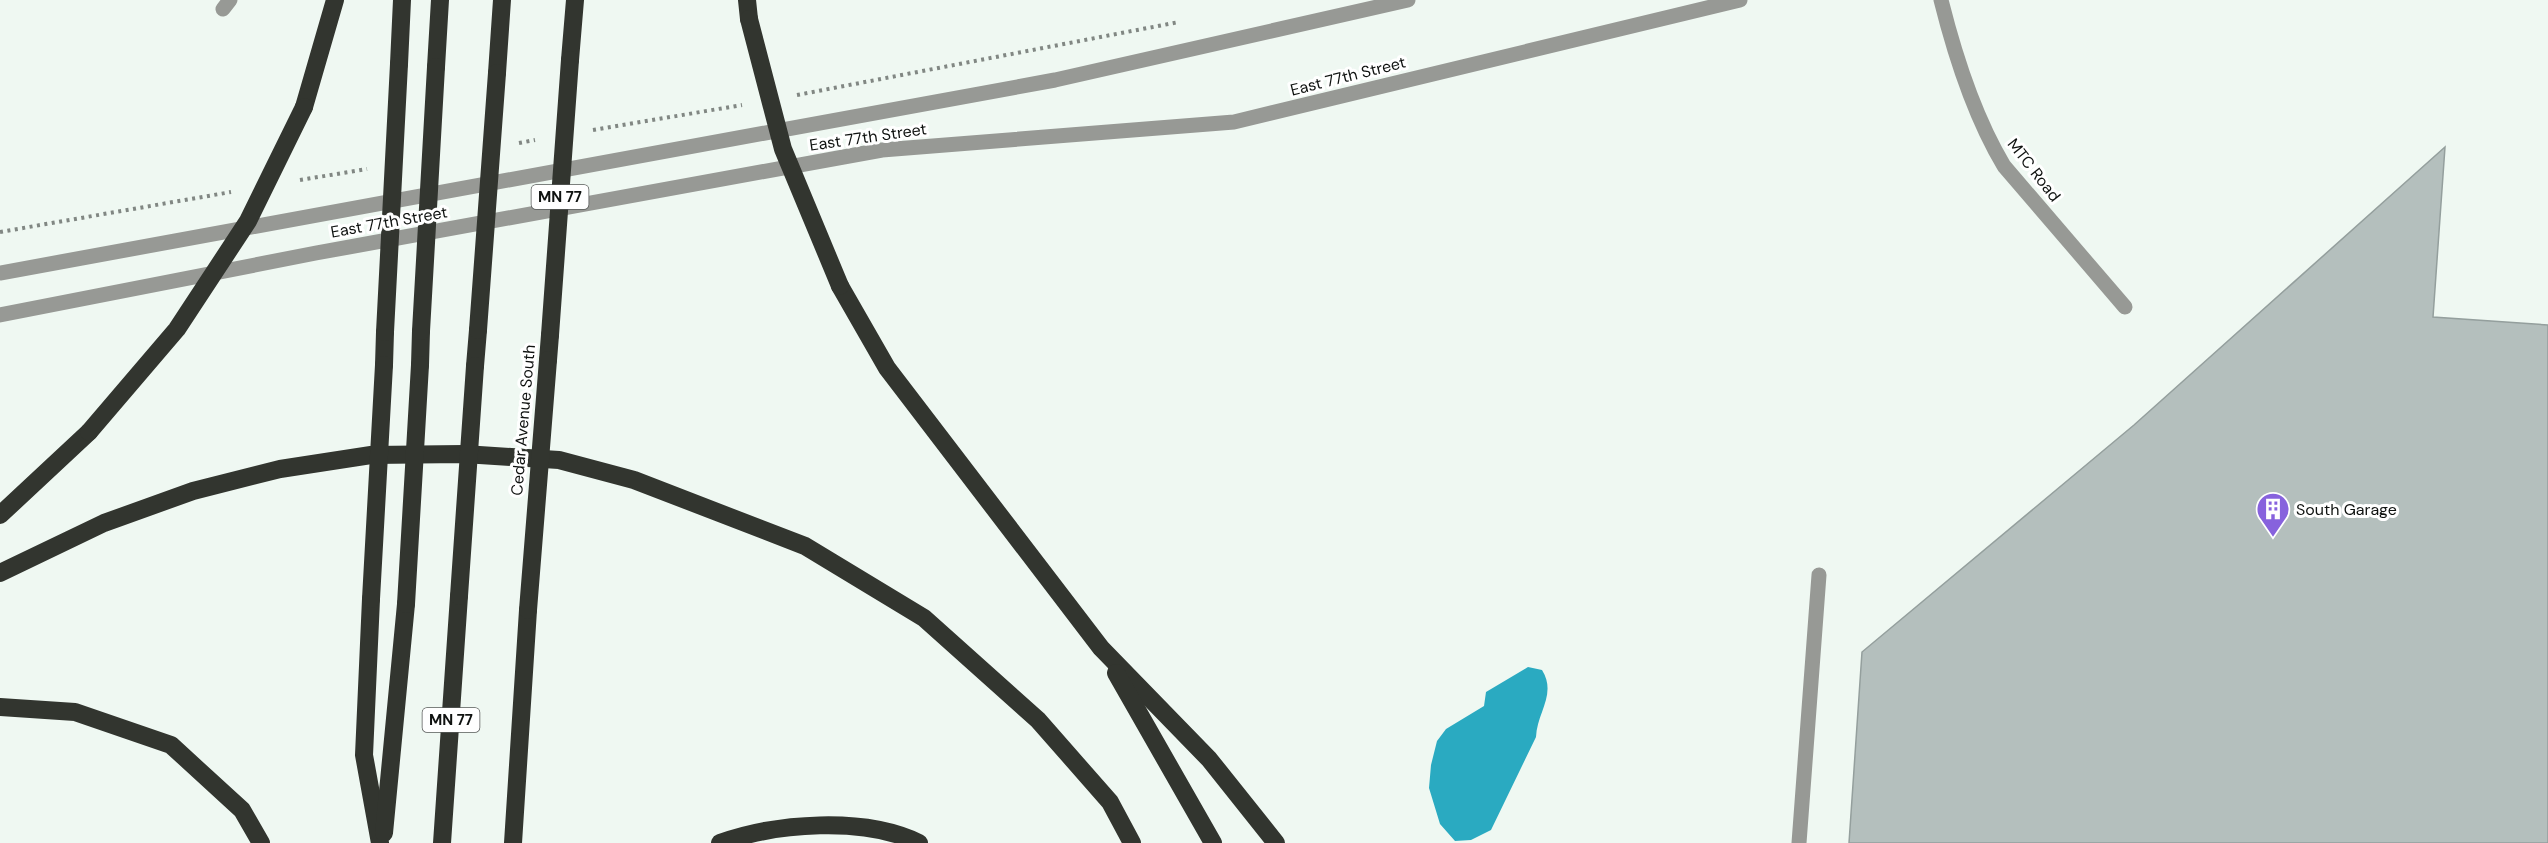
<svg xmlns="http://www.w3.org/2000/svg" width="2548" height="843" font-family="'DM Sans',sans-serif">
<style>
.water{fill:#2aaac1}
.building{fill:#b4bfbd;stroke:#949f9d;stroke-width:1.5}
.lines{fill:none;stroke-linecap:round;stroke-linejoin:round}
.path{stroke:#818783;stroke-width:4;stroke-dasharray:3 4.5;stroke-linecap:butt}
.minor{stroke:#979995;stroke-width:15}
.highway{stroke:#32352f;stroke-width:18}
.highway-bridge{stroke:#32352f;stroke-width:18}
.labels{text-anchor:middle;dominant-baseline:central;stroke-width:6;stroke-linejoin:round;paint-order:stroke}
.shield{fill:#fff;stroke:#575958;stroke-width:1.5}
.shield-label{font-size:15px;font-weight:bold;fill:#0f1210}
.street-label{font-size:16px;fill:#0f1210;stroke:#fff}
.poi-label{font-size:16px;fill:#0f1210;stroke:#fff;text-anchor:start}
</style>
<rect width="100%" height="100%" fill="#eff8f2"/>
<path class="water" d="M1528 667 1542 670C1557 694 1537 712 1536 737L1491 830 1471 840 1455 841 1440 824 1429 788 1431 765 1437 741 1446 729 1484 706 1486 692Z"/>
<path class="building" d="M2445 147 2433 317 2548 325V843H1849L1862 652 2134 425Z"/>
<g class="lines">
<g class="path">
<path d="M797 95 1179 22"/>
<path d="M593 130 742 105"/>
<path d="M519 143 535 140"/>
<path d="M300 180 367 169"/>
<path d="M0 232 231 192"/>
</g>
<g class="minor">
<path d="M1941 0C1955 56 1974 116 2004 166L2125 307"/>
<path d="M223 9 230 0"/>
<path d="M0 273 1055 80 1408 0"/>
<path d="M0 315 316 253 882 150 1234 122 1740 0"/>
<path d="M1799 843 1819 575"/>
</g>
<g class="highway">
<path d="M747 0 749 19"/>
<path d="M570 60 575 0"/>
<path d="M399 64 402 0"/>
<path d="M436 67 440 0"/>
<path d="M497 73 502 0"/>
<path d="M304 107 335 0"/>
<path d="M840 286 887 368 1101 648 1209 759 1276 843"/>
<path d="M548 360 550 335"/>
<path d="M384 365 385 332"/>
<path d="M420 365 421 331"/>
<path d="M475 366 478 330"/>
<path d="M0 515 89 432"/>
<path d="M0 573 104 523 193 491 280 469 371 455 464 454 559 460 634 480 805 546 924 618 1038 720 1110 802 1132 843"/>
<path d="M371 599 364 755 380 843"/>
<path d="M1116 673 1213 843"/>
<path d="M0 707 75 712 171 745 242 810 261 843"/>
<path d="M384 833 406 604"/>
<path d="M442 843 459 596"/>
<path d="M513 843 528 610"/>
<path d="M720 843C776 823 864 816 919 843"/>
</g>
<g class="highway-bridge">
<path d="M749 19 783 149 840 286"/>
<path d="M478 330 497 73"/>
<path d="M421 331 436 67"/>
<path d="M385 332 399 64"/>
<path d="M550 335 570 60"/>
<path d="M89 432 177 329 248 221 304 107"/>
<path d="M459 596 475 366"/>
<path d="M371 599 384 365"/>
<path d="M406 604 420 365"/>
<path d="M528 610 548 360"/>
</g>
</g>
<defs>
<g id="building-pin" transform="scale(1.725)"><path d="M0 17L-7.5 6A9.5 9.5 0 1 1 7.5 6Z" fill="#8762dd" stroke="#fff"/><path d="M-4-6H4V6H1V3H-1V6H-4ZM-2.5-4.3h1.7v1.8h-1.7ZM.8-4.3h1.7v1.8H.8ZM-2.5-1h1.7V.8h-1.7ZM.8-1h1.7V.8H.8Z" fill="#fff"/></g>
</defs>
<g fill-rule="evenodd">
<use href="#building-pin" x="2273" y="509"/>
</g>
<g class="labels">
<g class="shield">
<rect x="531.5" y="185" width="57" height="24" rx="4.5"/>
<rect x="422.5" y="708" width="57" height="24" rx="4.5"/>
</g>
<g class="shield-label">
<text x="560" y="197">MN 77</text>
<text x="451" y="720">MN 77</text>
</g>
<g class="street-label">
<text transform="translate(1348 76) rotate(-14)">East 77th Street</text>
<text transform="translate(868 137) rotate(-8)">East 77th Street</text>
<text transform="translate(2034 170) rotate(52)">MTC Road</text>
<text transform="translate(389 222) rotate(-10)">East 77th Street</text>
<text transform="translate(523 420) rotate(-85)">Cedar Avenue South</text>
</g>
<g class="poi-label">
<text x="2296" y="509">South Garage</text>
</g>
</g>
</svg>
